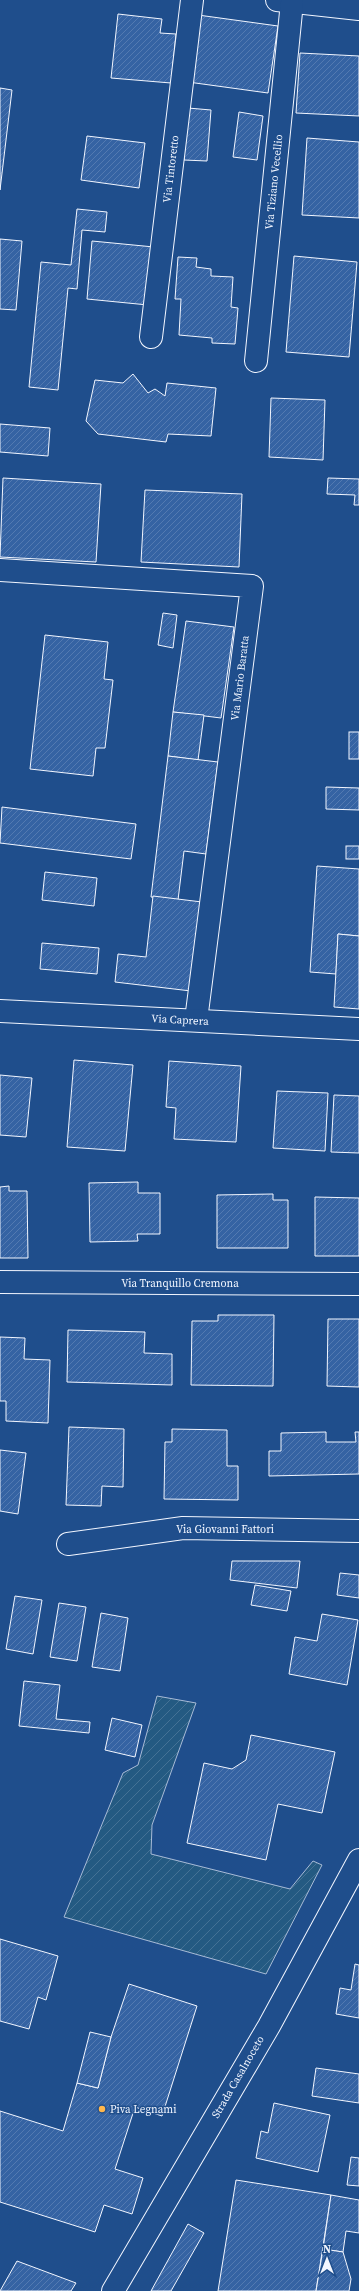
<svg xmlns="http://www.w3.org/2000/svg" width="359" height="2291" font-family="'Source Serif 4',serif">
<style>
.garden{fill:url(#garden-furrows);stroke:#a8bbd7}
.building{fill:url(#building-hatch);stroke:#f2f6ff}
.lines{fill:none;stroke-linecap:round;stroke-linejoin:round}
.minor-casing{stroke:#f2f6ff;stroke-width:24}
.minor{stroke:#1f4e8c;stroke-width:22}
.poi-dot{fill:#ffb74d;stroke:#1f4e8c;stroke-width:1.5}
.labels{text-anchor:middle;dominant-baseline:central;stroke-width:3;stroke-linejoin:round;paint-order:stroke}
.street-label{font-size:11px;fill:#f2f6ff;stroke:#1f4e8c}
.poi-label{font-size:11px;fill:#f2f6ff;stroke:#1f4e8c;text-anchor:start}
</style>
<defs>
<pattern id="garden-furrows" width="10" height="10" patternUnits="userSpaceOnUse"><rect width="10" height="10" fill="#245a82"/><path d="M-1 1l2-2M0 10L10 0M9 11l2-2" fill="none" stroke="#447295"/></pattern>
<pattern id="building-hatch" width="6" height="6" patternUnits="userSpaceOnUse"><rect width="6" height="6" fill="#3563a3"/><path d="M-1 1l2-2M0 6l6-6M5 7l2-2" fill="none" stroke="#537ab1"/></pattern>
</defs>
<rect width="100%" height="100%" fill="#1f4e8c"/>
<path class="garden" d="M157 1696 196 1703 152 1825 151 1854 290 1889 313 1861 322 1865 266 1974 64 1917 123 1773 138 1765Z"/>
<g class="building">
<path d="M118 14 162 19 160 33 176 34 171 83 111 78Z"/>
<path d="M198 15 278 26 268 93 188 82Z"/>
<path d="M300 53 359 56V116L296 113Z"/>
<path d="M0 88 12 90 0 190Z"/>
<path d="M188 108 211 110 207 161 184 160Z"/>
<path d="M239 112 263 116 257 160 233 157Z"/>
<path d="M87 136 145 143 139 188 81 180Z"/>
<path d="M307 138 359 142V218L302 215Z"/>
<path d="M77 209 107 212 105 232 82 230 77 289 68 288 58 390 29 387 41 262 71 265Z"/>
<path d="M0 239 22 241 16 310 0 309Z"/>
<path d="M92 241 154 247 148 305 87 299Z"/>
<path d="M294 256 357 262 349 357 286 352Z"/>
<path d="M178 257 197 258 196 267 211 269V276L233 277 231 307 238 308 235 344 212 343V338L179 335 181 299H175Z"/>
<path d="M133 374 148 393 155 389 165 396 167 383 216 388 211 436 168 434 166 442 98 434 86 421 95 380 123 383Z"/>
<path d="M271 398 325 400 323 460 269 457Z"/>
<path d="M0 424 50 428 48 456 0 452Z"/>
<path d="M3 478 101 484 96 562 0 557Z"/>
<path d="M328 478 359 479V505H354L355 495 327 494Z"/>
<path d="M145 490 242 494 239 567 141 562Z"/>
<path d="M163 613 177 615 173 648 158 645Z"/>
<path d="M186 621 234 627 221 718 173 712Z"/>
<path d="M45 635 108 642 104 679 113 680 105 748H96L93 776 30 769Z"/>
<path d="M173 712 204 715 198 760 168 756Z"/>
<rect x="349" y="732" width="10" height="27"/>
<path d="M168 756 218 762 206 854 184 851 178 900 151 897Z"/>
<path d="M326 787 359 788V810L326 809Z"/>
<path d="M2 807 136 824 131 859 0 843Z"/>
<rect x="346" y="846" width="13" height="13"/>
<path d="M317 866 359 869V936L338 934 336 974 310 972Z"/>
<path d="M45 872 97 878 94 906 42 900Z"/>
<path d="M153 896 202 902 191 991 115 982 118 954 146 957Z"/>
<path d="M338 934 359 936V1009L334 1007Z"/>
<path d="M42 943 99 948 97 974 40 969Z"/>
<path d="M74 1060 133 1065 125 1151 67 1147Z"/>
<path d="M169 1061 241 1066 236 1142 174 1139 176 1108 166 1107Z"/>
<path d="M0 1075 32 1078 26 1137 0 1135Z"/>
<path d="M277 1091 328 1093 325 1151 273 1148Z"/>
<path d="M334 1095 359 1096V1153L331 1152Z"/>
<path d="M138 1182V1193H160V1234H137L138 1241 90 1242 89 1183Z"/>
<path d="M9 1186V1191H27L28 1258H0V1187Z"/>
<path d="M273 1194V1200H288V1248H217V1195Z"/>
<path d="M315 1197 359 1198V1256H315Z"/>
<path d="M218 1315H274L273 1386 191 1385 192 1321H218Z"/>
<path d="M328 1319H359V1387L327 1386Z"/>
<path d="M68 1330 145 1332 144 1353 172 1354V1385L67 1382Z"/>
<path d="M0 1337 25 1338 24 1359 50 1360 48 1423 6 1421V1401H0Z"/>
<path d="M69 1427 124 1429 123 1487 102 1486 101 1506 66 1505Z"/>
<path d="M172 1429 227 1430V1466H238V1500L164 1499 165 1442H172Z"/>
<path d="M326 1432V1442H356L355 1432H359V1474L269 1476V1451H281V1433Z"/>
<path d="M0 1450 26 1453 18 1514 0 1511Z"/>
<path d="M232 1561H300L297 1588 230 1580Z"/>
<path d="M340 1573 359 1575V1598L337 1595Z"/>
<path d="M255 1585 291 1591 287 1611 251 1605Z"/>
<path d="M15 1596 42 1600 33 1654 6 1649Z"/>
<path d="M59 1603 86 1607 77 1661 50 1657Z"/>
<path d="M101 1613 128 1618 120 1671 92 1667Z"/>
<path d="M322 1614 358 1620 347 1685 289 1674 295 1637 317 1641Z"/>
<path d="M24 1681 60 1685 56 1719 90 1722 89 1733 19 1726Z"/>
<path d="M112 1718 142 1725 135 1757 105 1750Z"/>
<path d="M251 1735 335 1752 322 1813 278 1804 266 1860 187 1843 204 1763 232 1769 246 1760Z"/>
<path d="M0 1939 58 1956 46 2000 38 1997 29 2029 0 2021Z"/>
<path d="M355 1964 359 1965V2018L336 2014 340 1988 351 1990Z"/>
<path d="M129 1984 197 2006 162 2116 135 2107 115 2169 143 2178 132 2214 104 2205 95 2232 0 2202V2111L63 2131 77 2083 98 2088 111 2037Z"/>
<path d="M90 2032 111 2037 98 2088 77 2083Z"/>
<path d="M316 2068 359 2074V2103L312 2096Z"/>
<path d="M274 2103 330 2115 318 2172 256 2158 261 2131 268 2133Z"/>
<path d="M351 2157 359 2158V2186L347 2185Z"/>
<path d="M236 2180 331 2195 316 2291H218Z"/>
<path d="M331 2195 359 2200V2233L346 2231 343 2252 323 2249Z"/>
<path d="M188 2224 204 2233 171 2291H151Z"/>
<path d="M323 2249 343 2252 351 2279 349 2291H316Z"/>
<path d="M17 2261 76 2283 71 2291H0Z"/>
</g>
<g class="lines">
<g class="minor-casing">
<g id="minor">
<path d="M277 0 359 9"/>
<path d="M151 337 192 0"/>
<path d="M256 361 292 2"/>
<path d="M0 570 252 586 196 1020"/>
<path d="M0 1011 359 1029"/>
<path d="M0 1282 359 1284"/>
<path d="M68 1544 183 1528 359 1531"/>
<path d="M113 2291 269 2026 359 1860"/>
</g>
</g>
<use href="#minor" class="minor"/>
</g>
<circle class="poi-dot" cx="102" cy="2109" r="4"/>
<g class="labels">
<g class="street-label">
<text transform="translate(171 169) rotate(-83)">Via Tintoretto</text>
<text transform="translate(274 182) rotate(-84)">Via Tiziano Vecellio</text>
<text transform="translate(240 678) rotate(-83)">Via Mario Baratta</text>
<text transform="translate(180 1020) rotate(3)">Via Caprera</text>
<text x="180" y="1283">Via Tranquillo Cremona</text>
<text x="225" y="1529">Via Giovanni Fattori</text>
<text transform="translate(238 2077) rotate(-60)">Strada Casalnoceto</text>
</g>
<g class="poi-label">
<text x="110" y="2109">Piva Legnami</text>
</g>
</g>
<g transform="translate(327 2259)" stroke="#1f4e8c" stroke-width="3" paint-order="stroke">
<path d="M0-3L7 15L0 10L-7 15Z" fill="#f2f6ff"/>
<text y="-6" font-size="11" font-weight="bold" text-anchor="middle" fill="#f2f6ff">N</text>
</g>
</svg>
